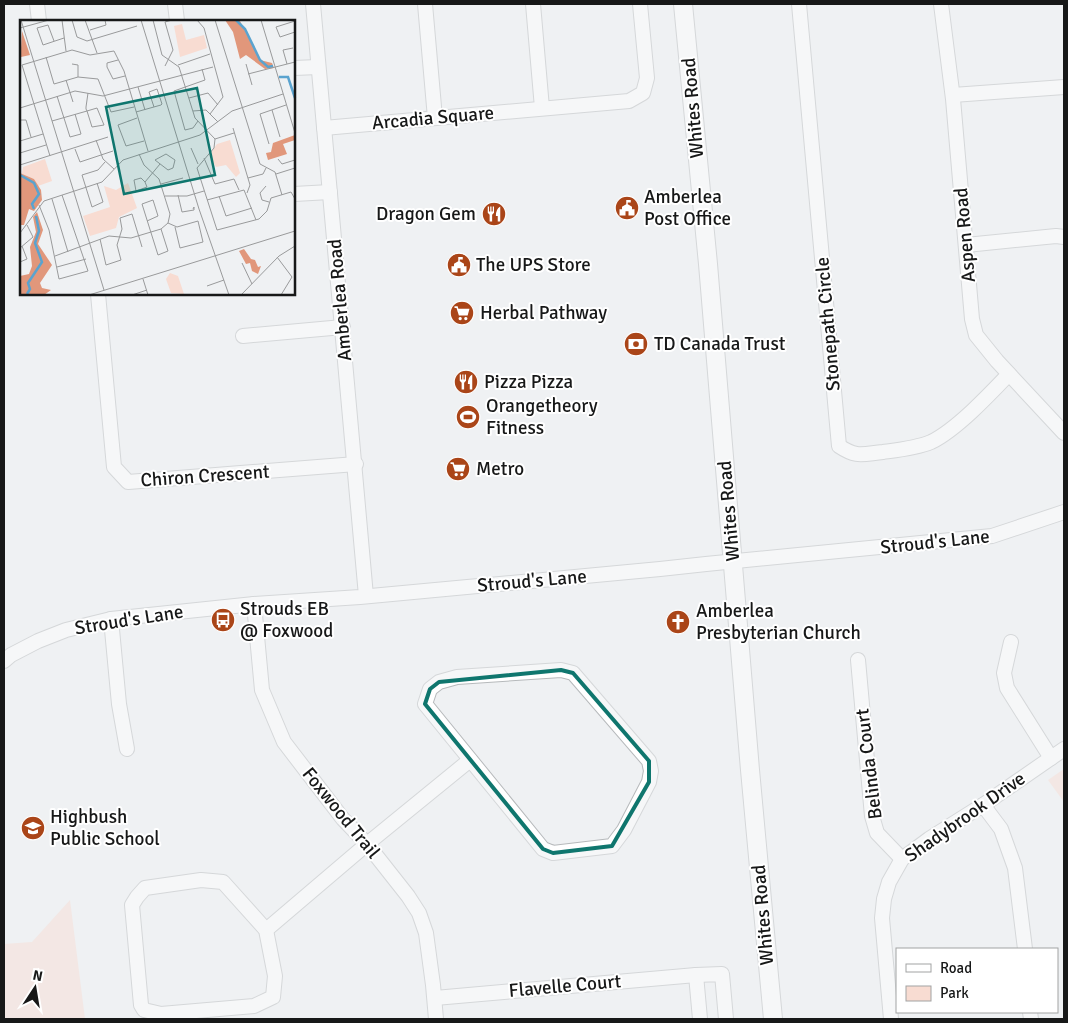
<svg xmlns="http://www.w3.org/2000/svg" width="1068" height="1023" font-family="Signika,sans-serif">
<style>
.green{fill:#f8dcd2}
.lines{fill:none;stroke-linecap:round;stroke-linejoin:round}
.minor-casing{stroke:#b6b9bb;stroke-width:16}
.major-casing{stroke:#b6b9bb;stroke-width:20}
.minor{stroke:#fff;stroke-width:14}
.major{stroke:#fff;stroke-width:18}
.marked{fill:none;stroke:#0f766e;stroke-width:4;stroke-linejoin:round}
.labels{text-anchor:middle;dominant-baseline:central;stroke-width:4;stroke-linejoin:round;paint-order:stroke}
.street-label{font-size:19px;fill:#171818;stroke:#fff}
.poi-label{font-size:19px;fill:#171818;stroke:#fff;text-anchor:start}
.inset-river{fill:none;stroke:#5aa3cf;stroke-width:2.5}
.inset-road{fill:none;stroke:#999a9b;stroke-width:1}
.view{fill:#0f766e;fill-opacity:0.15;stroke:#0f766e;stroke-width:2.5}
.inset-edge{fill:none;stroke:#171818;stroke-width:2.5}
</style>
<rect width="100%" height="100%" fill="#eff1f3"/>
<g class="green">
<path d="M1064 769V802L1048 780Z"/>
<path d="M70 900 85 1019H4V944L32 942Z"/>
</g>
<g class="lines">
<g class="minor-casing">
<g id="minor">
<path d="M37 4 39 21"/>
<path d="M175 4 177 21"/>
<path d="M313 4 366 596"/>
<path d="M425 4 435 118"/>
<path d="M533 4 542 108"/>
<path d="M799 4 839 446C857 458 862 454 883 452 898 450 917 448 931 442 956 430 990 394 1009 374"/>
<path d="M941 4 953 99 972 319 976 335 997 361 1064 433"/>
<path d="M294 68 318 67"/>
<path d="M953 95 1064 87"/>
<path d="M324 128 629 101 643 93 647 78 640 4"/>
<path d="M294 194 330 192"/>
<path d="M966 245 1056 236 1064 237"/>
<path d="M98 294 114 467 128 482 356 464"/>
<path d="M243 336 343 327"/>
<path d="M254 604 262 690 284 742 343 819 367 844 408 896 419 913 426 933 433 985 436 1019"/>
<path d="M111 619 119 704 127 749"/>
<path d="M1011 642 1004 673 1007 688 1051 758"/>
<path d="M858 660 872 816 877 833 902 859"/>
<path d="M4 661 11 655 38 641 66 630 111 619 254 604 360 597 660 569 706 564 992 536 1064 512"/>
<path d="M561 670 573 673 649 761 651 771 649 782 624 830 612 846 553 853 543 849 425 704 430 689 439 682 457 677Z"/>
<path d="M983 805 1001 829 1015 868 1025 949"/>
<path d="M201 880 223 882 266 930 275 976 273 997 254 1006 161 1014 144 1010 141 1005 132 905 137 897 145 888Z"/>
<path d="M266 930 367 844 470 760"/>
<path d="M696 975 700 1019"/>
<path d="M435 998 696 975 722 974 726 1019"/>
<path d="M1030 1012 1031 1019"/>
<path d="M891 1019 882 918 884 899 889 882 902 859 929 839 983 805 1064 749"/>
</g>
</g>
<g class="major-casing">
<path id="major" d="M683 4 708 264 750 770 773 1019"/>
</g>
<use href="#minor" class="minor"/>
<use href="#major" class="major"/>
</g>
<path d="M0 0H1068V1023H0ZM561 670 573 673 649 761V782L612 846 553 853 543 849 425 704 430 689 439 682Z" fill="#eff1f3" fill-opacity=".55" fill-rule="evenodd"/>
<path class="marked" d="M561 670 573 673 649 761V782L612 846 553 853 543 849 425 704 430 689 439 682Z"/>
<defs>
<g id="civic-disc" transform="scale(1.25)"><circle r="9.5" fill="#aa4518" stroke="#fff"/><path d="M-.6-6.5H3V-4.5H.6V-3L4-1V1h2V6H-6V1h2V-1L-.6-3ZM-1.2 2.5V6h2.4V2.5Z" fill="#fff"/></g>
<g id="restaurant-disc" transform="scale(1.25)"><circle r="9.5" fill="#aa4518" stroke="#fff"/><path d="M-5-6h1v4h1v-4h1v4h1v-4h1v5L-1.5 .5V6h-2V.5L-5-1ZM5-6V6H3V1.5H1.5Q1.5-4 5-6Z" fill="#fff"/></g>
<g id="supermarket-disc" transform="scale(1.25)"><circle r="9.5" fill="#aa4518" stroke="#fff"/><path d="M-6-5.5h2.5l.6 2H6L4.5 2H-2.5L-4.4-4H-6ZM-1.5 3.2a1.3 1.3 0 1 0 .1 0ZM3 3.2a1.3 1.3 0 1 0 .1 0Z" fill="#fff"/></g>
<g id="bank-disc" transform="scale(1.25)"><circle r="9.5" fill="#aa4518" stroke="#fff"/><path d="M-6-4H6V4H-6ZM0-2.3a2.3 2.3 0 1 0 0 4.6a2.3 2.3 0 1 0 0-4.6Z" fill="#fff"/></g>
<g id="stadium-disc" transform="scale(1.25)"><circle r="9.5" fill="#aa4518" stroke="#fff"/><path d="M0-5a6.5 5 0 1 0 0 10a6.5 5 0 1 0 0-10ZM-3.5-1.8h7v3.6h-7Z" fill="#fff"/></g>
<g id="bus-disc" transform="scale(1.25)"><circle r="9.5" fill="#aa4518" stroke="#fff"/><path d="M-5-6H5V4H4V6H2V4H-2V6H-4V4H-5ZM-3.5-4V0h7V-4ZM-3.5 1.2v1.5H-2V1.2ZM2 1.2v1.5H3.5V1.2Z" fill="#fff"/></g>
<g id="church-disc" transform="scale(1.25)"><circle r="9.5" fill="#aa4518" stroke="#fff"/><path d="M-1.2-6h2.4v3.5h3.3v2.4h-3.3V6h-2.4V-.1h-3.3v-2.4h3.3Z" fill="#fff"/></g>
<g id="school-disc" transform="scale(1.25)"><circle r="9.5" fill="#aa4518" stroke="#fff"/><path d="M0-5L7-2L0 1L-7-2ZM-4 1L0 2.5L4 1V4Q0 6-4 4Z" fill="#fff"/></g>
</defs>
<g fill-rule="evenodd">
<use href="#civic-disc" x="627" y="208"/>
<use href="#restaurant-disc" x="494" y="214"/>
<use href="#civic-disc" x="459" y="265"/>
<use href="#supermarket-disc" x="462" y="313"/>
<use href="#bank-disc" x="636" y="344"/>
<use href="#restaurant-disc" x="466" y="382"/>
<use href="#stadium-disc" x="468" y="417"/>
<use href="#supermarket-disc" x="458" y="469"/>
<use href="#bus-disc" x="223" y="620"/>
<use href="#church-disc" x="678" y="622"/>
<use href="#school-disc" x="33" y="828"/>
</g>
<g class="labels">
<g class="street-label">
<text transform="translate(693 108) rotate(-95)">Whites Road</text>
<text transform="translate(433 118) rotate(-5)">Arcadia Square</text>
<text transform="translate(965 235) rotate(-95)">Aspen Road</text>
<text transform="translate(340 300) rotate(-95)">Amberlea Road</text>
<text transform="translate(828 324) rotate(-95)">Stonepath Circle</text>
<text transform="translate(205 476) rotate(-4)">Chiron Crescent</text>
<text transform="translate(729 511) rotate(-95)">Whites Road</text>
<text transform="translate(935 542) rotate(-6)">Stroud's Lane</text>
<text transform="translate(532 581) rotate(-5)">Stroud's Lane</text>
<text transform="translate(129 620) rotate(-9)">Stroud's Lane</text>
<text transform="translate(869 764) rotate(-97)">Belinda Court</text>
<text transform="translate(341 813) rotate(51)">Foxwood Trail</text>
<text transform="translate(965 817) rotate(-35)">Shadybrook Drive</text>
<text transform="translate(763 915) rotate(-95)">Whites Road</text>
<text transform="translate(565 986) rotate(-5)">Flavelle Court</text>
</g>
<g class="poi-label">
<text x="644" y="197">Amberlea<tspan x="644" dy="22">Post Office</tspan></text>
<text x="476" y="214" text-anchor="end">Dragon Gem</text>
<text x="476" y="265">The UPS Store</text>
<text x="480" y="313">Herbal Pathway</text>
<text x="654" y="344">TD Canada Trust</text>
<text x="484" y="382">Pizza Pizza</text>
<text x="486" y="406">Orangetheory<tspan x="486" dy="22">Fitness</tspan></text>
<text x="476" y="469">Metro</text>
<text x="240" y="609">Strouds EB<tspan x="240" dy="22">@ Foxwood</tspan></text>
<text x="696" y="611">Amberlea<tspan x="696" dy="22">Presbyterian Church</tspan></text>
<text x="50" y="817">Highbush<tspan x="50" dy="22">Public School</tspan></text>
</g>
</g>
<g transform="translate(20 20)">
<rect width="275" height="275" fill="#eff1f3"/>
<path d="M162 4 166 20 184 15 187 28 160 37 154 6ZM210 120 220 153 216 157 206 145 196 147 189 135 197 124ZM25 139 32 161 18 166 14 159 2 154 3 147ZM108 163 117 188 99 197 96 208 70 216 63 196 90 187 84 166 96 170ZM150 253 158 256 164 274 151 273 146 259Z" fill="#f8dcd2"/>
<path d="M205 0 220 1 240 40 252 43 254 48 245 49 226 35 220 39 213 12ZM2 11 10 35 1 37 0 45ZM275 115V120L263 124 267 134 248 140 246 133 251 132 253 123ZM0 153 14 159 21 170 22 180 14 191 9 189 4 205H0ZM17 192 23 210 18 224 32 245 20 263 22 268 31 270 24 275H0V256L9 254 12 246 10 227 16 212 13 197ZM224 229 231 239 235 240 238 247 241 246 238 254 232 251 230 243 226 244 219 231Z" fill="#e1977b"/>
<path class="inset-river" d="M216 0 225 9 240 40 248 47 253 46M259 57H268L275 78M0 155 14 163 19 174 12 184 14 189M7 274 10 269 8 263 22 242 15 223 19 211 16 196"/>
<path class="inset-road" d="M1 0 84 270M42 0 46 31M52 0 57 17 67 21 117 6M65 0 77 33M121 0 179 189 209 275M133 0 142 35 159 47 175 98 195 119 194 128 177 148 197 210 239 199 247 191 251 178 271 172 275 179M177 0 184 8 203 77 190 94M195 0 240 144 255 152 262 175M241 0 275 113M275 1 256 7 260 17 275 12M0 8 29 0M70 10 86 5 85 0M34 21 28 5 17 8 23 25 44 18M26 37 34 64 58 57 78 59 91 92 114 87M98 40 87 43V47L93 59 105 56M52 44 58 45V57M226 44 232 65M267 44 263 30 273 28M158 45 190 34M145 46 153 30 145 2 152 0M228 54 275 42M46 60 53 82M118 67 125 90M37 76 50 117 61 114 55 94M169 78 188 73 198 85M0 88 55 71 83 76 193 47M252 90 260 117M173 91 186 90 198 102M116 92 141 85 142 84 137 69 129 72 134 87M117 98 98 105 106 126 124 121M0 100H6L11 117M32 101 67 91 77 88 84 105 72 107 67 91 66 89V87L68 73M178 101 173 108 165 110 154 71 185 60 182 49M213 108 230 165 227 173M195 119 214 113M76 120 83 139 94 149M0 121 23 114M249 124 240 94 266 85M171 128 178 144M55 129 60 142 93 131M0 133 26 125M146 134 155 140 153 148 148 150 135 140ZM30 136 2 45 52 30 70 35 94 31 104 51 128 131M184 138 195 164 214 159 219 170M258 139 262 144 275 140M0 145 88 117M256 154 275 148M228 158 243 154 246 148M125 162 121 158 114 160 116 171 127 167 125 162 140 144M77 163 83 182 72 187 62 155 78 150 85 142M141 164 163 158M246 166 240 173 242 180 249 182M158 175 162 192 174 190V187L173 189M145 176H167L184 171M199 176 206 196 232 188M32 179 48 232M187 180 224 170 236 200M19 185 29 210 39 259 68 251 42 175M127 201 138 196 133 180 122 184 138 235 148 231 141 209M148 203 157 207 178 201 183 222 160 228 155 207M0 213 24 181 82 162 103 140 180 115 212 91 263 74M80 219 86 245 101 240 97 225 102 209 100 198 112 194 122 227M0 228 13 217 7 205M35 236 89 216 111 218 141 209 148 203 150 194 139 159 124 145 119 134M257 237 272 257 261 275M0 242 7 239 2 226M222 243 232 264M37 247 66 239M123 259 128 275M187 266 204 260M69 275 275 211M112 275 127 270M221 275 259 236 275 226"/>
<path class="view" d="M177 68 195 155 104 174 86 87Z"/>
<rect width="275" height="275" class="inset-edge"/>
</g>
<rect width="1068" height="1023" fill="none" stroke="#171818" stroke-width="10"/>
<rect x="896" y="948" width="162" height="65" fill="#ffffff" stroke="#a2a3a3"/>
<rect x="906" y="964" width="25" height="8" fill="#ffffff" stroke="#a2a3a3"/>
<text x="940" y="973" font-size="15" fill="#171818">Road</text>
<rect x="906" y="986" width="25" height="15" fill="#f8dcd2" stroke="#a2a3a3"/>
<text x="940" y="998" font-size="15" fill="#171818">Park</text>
<g transform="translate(35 988) rotate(12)" stroke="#ffffff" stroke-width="4" paint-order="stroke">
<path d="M0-4L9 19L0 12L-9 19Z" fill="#171818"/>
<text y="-8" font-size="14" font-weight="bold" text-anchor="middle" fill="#171818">N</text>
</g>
</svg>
